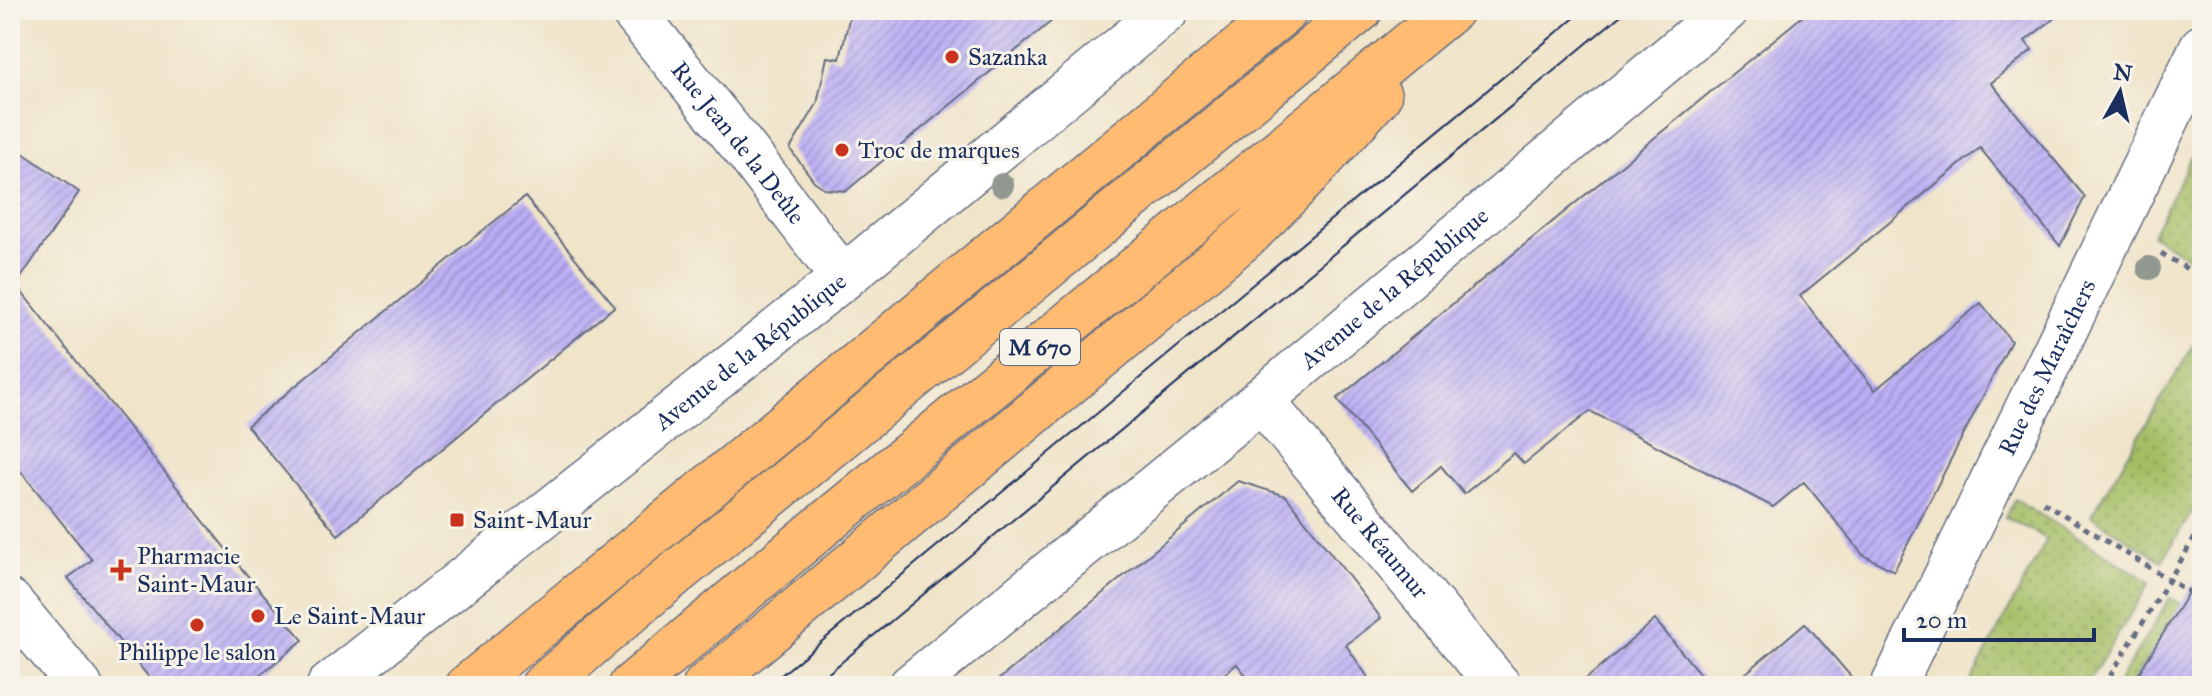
<svg xmlns="http://www.w3.org/2000/svg" width="2212" height="696" font-family="'IM FELL Great Primer',serif">
<style>
.grass{fill:url(#grass-dots);stroke:#607661;stroke-width:2}
.building{fill:url(#building-hatch)}
.lines{fill:none;stroke-linecap:round;stroke-linejoin:round}
.minor-casing{stroke:#666e83;stroke-width:47}
.major-casing{stroke:#666e83;stroke-width:47}
.path{stroke:#666e83;stroke-width:5;stroke-dasharray:6 6;stroke-linecap:butt}
.minor{stroke:#fff;stroke-width:44}
.major{stroke:#ffbb71;stroke-width:44}
.tram{stroke:#1b2f5e;stroke-width:2}
.tree{fill:#91988f}
.poi-dot{fill:#c8321e;stroke:#f7f3e8;stroke-width:3}
.labels{text-anchor:middle;dominant-baseline:central;stroke-width:6;stroke-linejoin:round;paint-order:stroke}
.shield{fill:#f7f3e8;stroke:#5d6a87;stroke-width:2}
.shield-label{font-size:22px;font-weight:bold;fill:#1b2f5e}
.poi-label{font-size:24px;fill:#1b2f5e;stroke:#f7f3e8;text-anchor:start}
.street-label{font-size:24px;fill:#1b2f5e;stroke:#f7f3e8}
</style>
<defs>
<pattern id="grass-dots" width="8" height="8" patternUnits="userSpaceOnUse" patternTransform="scale(2)"><rect width="8" height="8" fill="#a4be64"/><path d="M2 2h.1M6 6h.1" fill="none" stroke="#859b56" stroke-width="1.8" stroke-linecap="round"/></pattern>
<pattern id="building-hatch" width="6" height="6" patternUnits="userSpaceOnUse" patternTransform="scale(2)"><rect width="6" height="6" fill="#bbaef5"/><path d="M-1 1l2-2M0 6l6-6M5 7l2-2" fill="none" stroke="#978eca"/></pattern>
</defs>
<rect width="100%" height="100%" fill="#f7f3e8"/>
<filter id="ink" filterUnits="userSpaceOnUse"><feTurbulence type="fractalNoise" baseFrequency=".0125" numOctaves="2"/><feDisplacementMap in="SourceGraphic" scale="16" xChannelSelector="R" yChannelSelector="G"/><feConvolveMatrix kernelMatrix="1 2 1 2 8 2 1 2 1" color-interpolation-filters="sRGB"/></filter>
<filter id="wash" filterUnits="userSpaceOnUse"><feTurbulence type="fractalNoise" baseFrequency=".006" numOctaves="4" result="noise"/><feDisplacementMap in="SourceGraphic" scale="32" xChannelSelector="R" yChannelSelector="G"/><feGaussianBlur stdDeviation="1.8" result="paint"/><feColorMatrix in="noise" values="0 0 0 0 0 0 0 0 0 0 0 0 0 0 0 0 0 1.4 0 .05"/><feComposite in="paint" operator="in"/></filter>
<g filter="url(#wash)">
<rect width="100%" height="100%" fill="#f0e4c9"/>
<g class="grass">
<path d="M2202 147V266L2152 235 2191 158Z"/>
<path d="M2202 331V495L2162 561 2091 516Z"/>
<path d="M2015 499 2150 582 2086 686H1968L2047 539 2005 517Z"/>
<path d="M2170 598 2202 617 2171 621 2131 686H2116Z"/>
</g>
<g id="blocks">
<g class="building">
<path d="M851 10H1065L846 191 825 189 814 181 790 149 817 104 827 57 840 59Z"/>
<path d="M1810 10H2065L2025 41 2032 50 1991 83 2085 197 2060 246 1980 148 1800 296 1875 390 1981 303 2011 341 1894 571 1863 555 1804 482 1773 507 1590 411 1524 464 1514 453 1464 494 1441 466 1412 491 1337 399Z"/>
<path d="M10 144 79 192 16 285 241 568 303 640 246 686H156L68 578 92 560 10 458Z"/>
<path d="M525 197 615 306 338 535 247 426 458 252 457 251Z"/>
<path d="M1238 481 1286 496 1381 618 1346 645 1374 686H1254L1237 664 1209 686H991Z"/>
<path d="M2202 570V686H2131Z"/>
<path d="M1655 620 1710 686H1578Z"/>
<path d="M1805 623 1859 686H1731Z"/>
</g>
</g>
</g>
<g filter="url(#ink)">
<use href="#blocks" fill-opacity="0" stroke="#666e83" stroke-width="2"/>
<g class="lines">
<g class="minor-casing">
<g id="minor">
<path id="s1" d="M632 10 747 152 843 278"/>
<path id="s2" d="M1261 400 1499 686"/>
<path d="M10 602 80 686"/>
<path id="s3" d="M329 686 843 278 1167 10"/>
<path id="s4" d="M911 686 1261 400 1726 10"/>
<path id="s5" d="M1893 686 2202 47"/>
</g>
</g>
<g class="major-casing">
<g id="major">
<path d="M468 686 1286 10"/>
<path d="M543 686 641 602 1360 10"/>
<path d="M631 686 823 525 1451 10"/>
<path d="M705 686 1250 233 1307 176 1379 96"/>
</g>
</g>
<g class="path">
<path d="M2161 253 2202 278"/>
<path d="M2043 502 2202 600"/>
<path d="M2104 686 2202 526"/>
</g>
<use href="#minor" class="minor"/>
<use href="#major" class="major"/>
<g class="tram">
<path d="M768 686 1584 10"/>
<path d="M813 686 1627 10"/>
</g>
</g>
<g class="tree">
<circle cx="1002" cy="185" r="12"/>
<circle cx="2149" cy="268" r="12"/>
</g>
</g>
<g class="poi-dot">
<circle cx="952" cy="57" r="8"/>
<circle cx="842" cy="150" r="8"/>
<rect x="449" y="512" width="16" height="16" rx="4"/>
<path d="M117 558h8v8h8v8h-8v8h-8v-8h-8v-8h8z"/>
<circle cx="258" cy="616" r="8"/>
<circle cx="197" cy="625" r="8"/>
</g>
<g class="labels">
<rect class="shield" x="1000" y="329" width="80" height="36" rx="6"/>
<g class="shield-label">
<text x="1040" y="347">M 670</text>
</g>
<g class="poi-label">
<text x="968" y="57">Sazanka</text>
<text x="858" y="150">Troc de marques</text>
<text x="473" y="520">Saint-Maur</text>
<text x="137" y="556">Pharmacie<tspan x="137" dy="28">Saint-Maur</tspan></text>
<text x="274" y="616">Le Saint-Maur</text>
<text x="197" y="652" text-anchor="middle">Philippe le salon</text>
</g>
<g class="street-label">
<text stroke="none"><textPath href="#s1" startOffset="170">Rue Jean de la Deûle</textPath></text>
<text stroke="none"><textPath href="#s4" startOffset="626">Avenue de la République</textPath></text>
<text stroke="none"><textPath href="#s3" startOffset="538">Avenue de la République</textPath></text>
<text stroke="none"><textPath href="#s5" startOffset="354">Rue des Maraîchers</textPath></text>
<text stroke="none"><textPath href="#s2" startOffset="186">Rue Réaumur</textPath></text>
</g>
</g>
<rect width="2212" height="696" fill="none" stroke="#f7f3e8" stroke-width="40"/>
<g transform="translate(2120 92) rotate(8)" stroke="#f7f3e8" stroke-width="6" paint-order="stroke">
<path d="M0-6L14 30L0 20L-14 30Z" fill="#1b2f5e"/>
<text y="-12" font-size="22" font-weight="bold" text-anchor="middle" fill="#1b2f5e">N</text>
</g>
<path d="M1904 628v12h190v-12" fill="none" stroke="#1b2f5e" stroke-width="4"/>
<text x="1916" y="628" font-size="24" fill="#1b2f5e" stroke="#f7f3e8" stroke-width="6" paint-order="stroke">20 m</text>
</svg>
